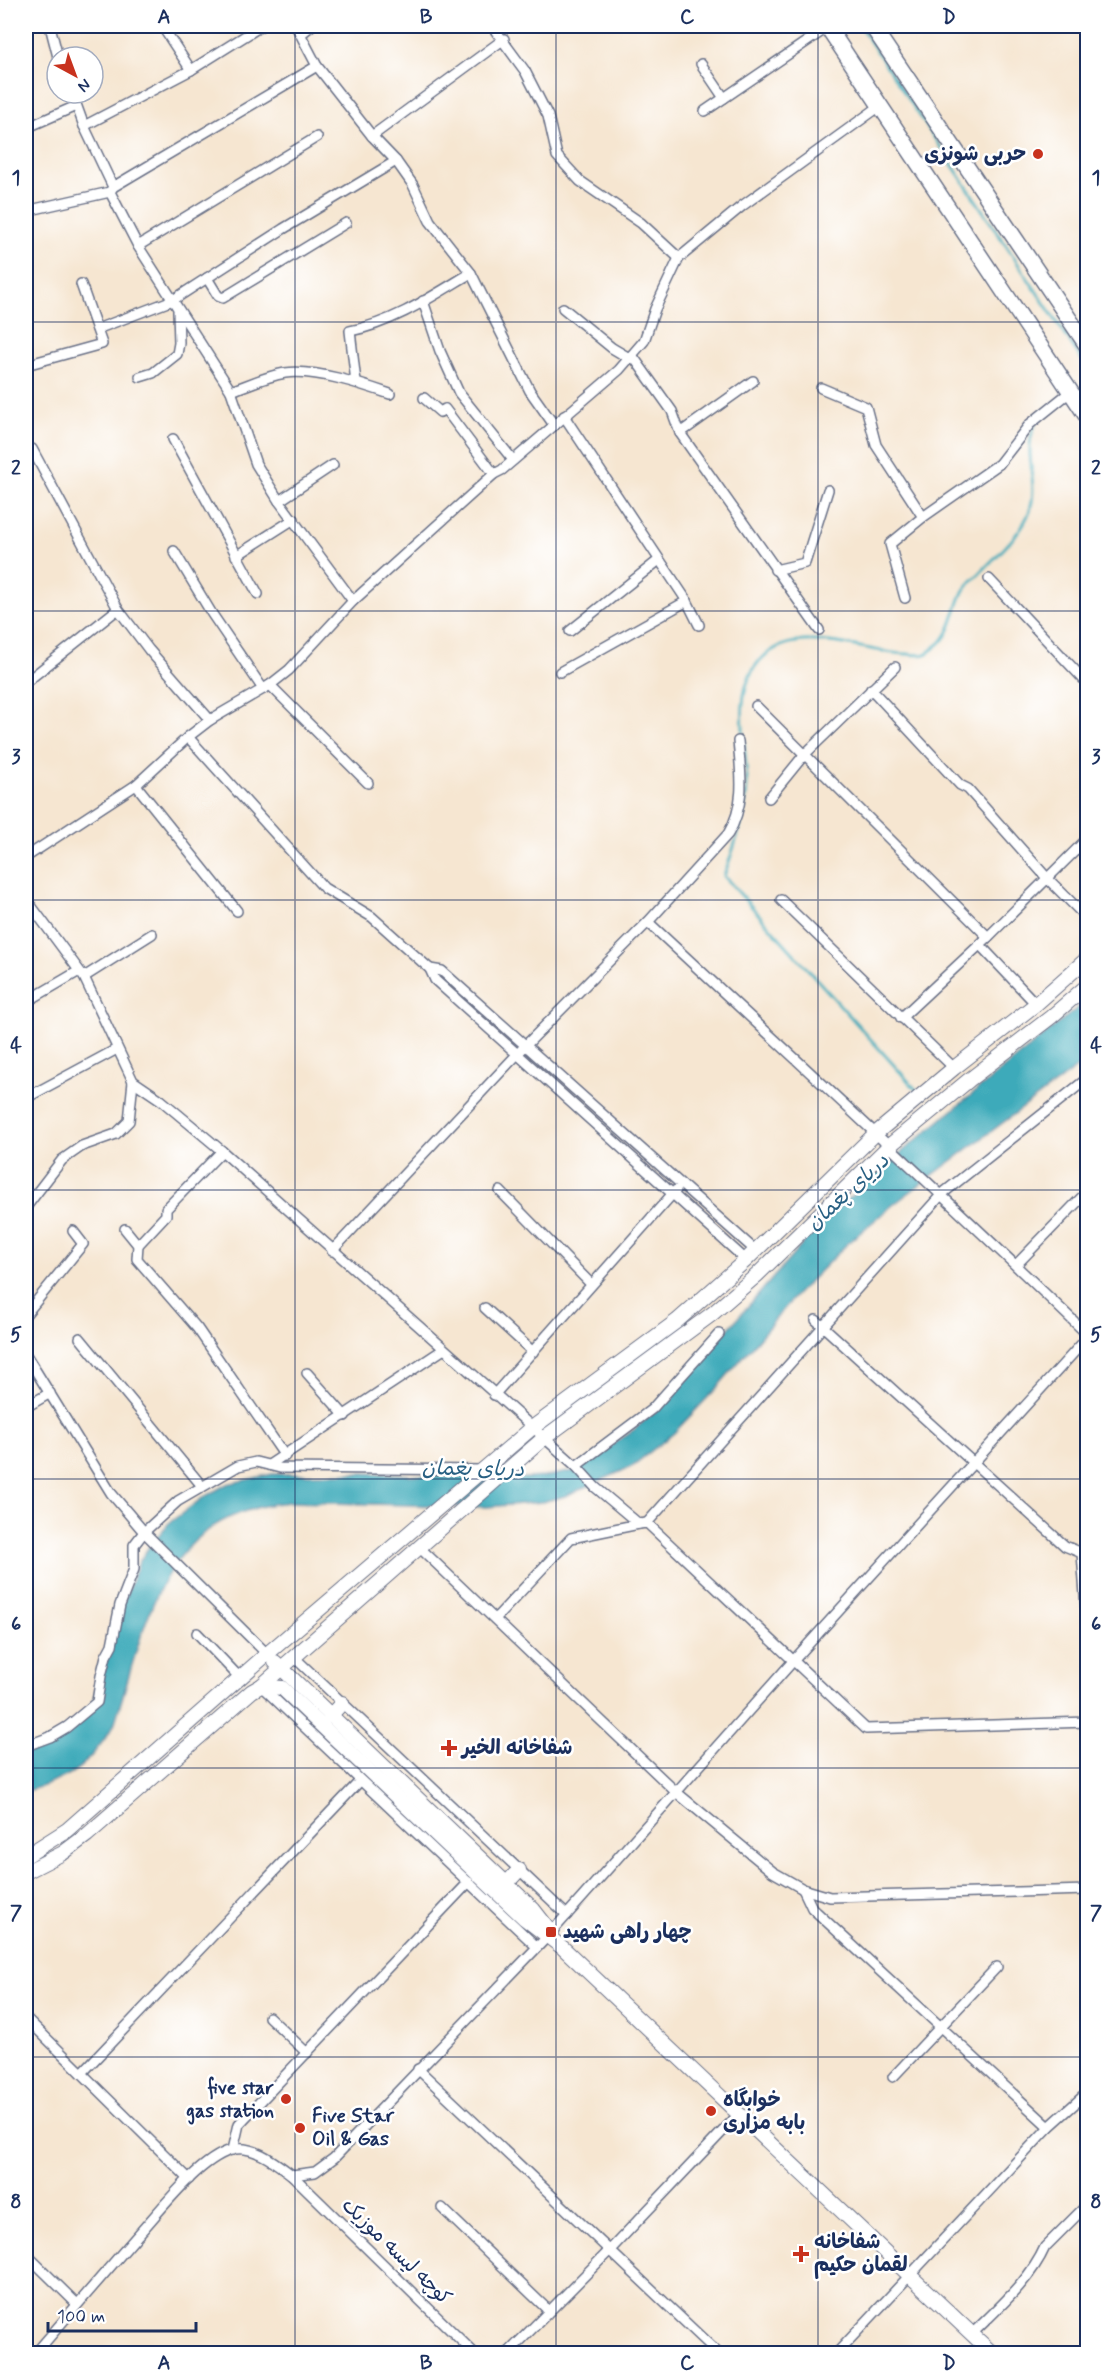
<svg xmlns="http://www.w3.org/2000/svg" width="1113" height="2379" font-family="Mynerve,'Playpen Sans Arabic',sans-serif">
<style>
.water{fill:#3caaba;stroke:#2c6c8c;stroke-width:1.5}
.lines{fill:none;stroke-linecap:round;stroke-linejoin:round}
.stream{stroke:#3caaba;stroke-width:3}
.minor-casing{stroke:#686f86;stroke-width:12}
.secondary-casing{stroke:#686f86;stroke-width:16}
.primary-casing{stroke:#686f86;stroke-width:18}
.minor{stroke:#fff;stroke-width:9}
.secondary{stroke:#fff;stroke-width:14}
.primary{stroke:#fff;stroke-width:15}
.grid{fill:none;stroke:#1b2f5e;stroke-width:1.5;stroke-opacity:0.55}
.poi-dot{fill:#c8321e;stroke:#fff;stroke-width:2}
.labels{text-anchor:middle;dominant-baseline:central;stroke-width:5;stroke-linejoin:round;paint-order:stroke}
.poi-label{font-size:20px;font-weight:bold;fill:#1b2f5e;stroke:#fff;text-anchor:start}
.street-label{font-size:20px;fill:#1b2f5e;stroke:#fff}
.water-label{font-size:21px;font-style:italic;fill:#286083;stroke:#fff}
.neatline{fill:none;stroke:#1b2f5e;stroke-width:2}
.grid-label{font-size:20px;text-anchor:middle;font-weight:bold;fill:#1b2f5e}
</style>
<rect width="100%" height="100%" fill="#fff"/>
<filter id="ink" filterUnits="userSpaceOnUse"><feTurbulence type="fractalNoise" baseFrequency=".0167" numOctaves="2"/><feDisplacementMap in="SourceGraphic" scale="12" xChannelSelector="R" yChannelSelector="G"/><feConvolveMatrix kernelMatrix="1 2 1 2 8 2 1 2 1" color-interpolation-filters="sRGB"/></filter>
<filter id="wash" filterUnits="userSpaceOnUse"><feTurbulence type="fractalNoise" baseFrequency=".008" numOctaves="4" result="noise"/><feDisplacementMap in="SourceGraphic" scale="24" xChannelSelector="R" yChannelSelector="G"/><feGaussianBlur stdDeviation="1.35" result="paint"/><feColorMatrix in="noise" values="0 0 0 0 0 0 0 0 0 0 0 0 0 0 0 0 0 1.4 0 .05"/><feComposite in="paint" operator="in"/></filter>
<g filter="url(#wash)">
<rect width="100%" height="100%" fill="#f6e6d1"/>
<path class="water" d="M1087 1000V1060L894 1204 848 1243 796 1295 714 1391 674 1433 631 1467 565 1496 542 1502 487 1507 289 1502C158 1515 147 1623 114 1725 87 1767 73 1778 26 1791V1754L53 1742 75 1727 90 1711 120 1610 139 1562 150 1545 169 1523 204 1497 227 1484 272 1474 363 1473 510 1479 544 1477 578 1470 636 1428 666 1402 700 1361 821 1223 904 1150Z"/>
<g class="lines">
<g class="stream">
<path d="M860 26 1088 369"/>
<path d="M1079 393 1088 386"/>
<path d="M919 1093 724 876C734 847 746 815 747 784 747 748 733 701 754 668 788 617 861 653 907 654 912 654 921 656 925 654 930 652 936 646 940 643 954 629 955 606 964 590 968 584 975 578 980 573 997 555 1022 534 1030 510 1039 482 1022 451 1035 425"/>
</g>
</g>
</g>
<g filter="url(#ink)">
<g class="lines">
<g class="minor-casing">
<g id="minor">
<path d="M50 26 58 57"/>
<path d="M162 26 191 70"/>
<path d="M296 26 317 66 372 136 396 161 413 185 430 221 471 273 530 391 554 425"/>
<path d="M492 26 525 71 548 116 557 156 580 181 641 223 679 258"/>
<path d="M301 34 311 26"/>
<path d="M701 64 724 98"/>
<path d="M72 93 84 126 113 187 110 192 138 246 231 391 256 464 279 501 353 601"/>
<path d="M705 111 828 27"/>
<path d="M84 126 191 70 261 26"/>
<path d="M26 128 76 106"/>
<path d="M372 136 504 39"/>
<path d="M113 187 317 66"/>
<path d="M26 211 110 192"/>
<path d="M138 246 317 137"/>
<path d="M207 278 218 296 223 298 346 223"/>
<path d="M423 301 440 351 459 393 513 460"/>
<path d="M563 308 612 348 629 358"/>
<path d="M97 329 173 300 283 229 396 161"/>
<path d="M632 355 672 411 680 433 819 630"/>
<path d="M26 365 102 344 81 284"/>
<path d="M140 377 153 373 177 354 179 343 178 311"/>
<path d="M356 382 350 331C393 323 433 296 471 273"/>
<path d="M821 388 866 407 876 445 923 517"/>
<path d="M231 391C248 385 267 376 285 373 316 369 361 384 390 394"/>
<path d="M424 398 440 412 445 409 494 474"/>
<path d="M564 416 687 601 699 625"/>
<path d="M680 433 753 381"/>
<path d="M173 439 258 594"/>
<path d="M32 449 118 609 149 650 210 720"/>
<path d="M279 501 333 465"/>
<path d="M174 551 212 614 263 689"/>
<path d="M236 556 294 519"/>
<path d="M775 570 805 563 828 490"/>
<path d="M989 579 1088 684"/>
<path d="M905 598 890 544 923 517 999 464 1030 424 1070 392"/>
<path d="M570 631 659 560"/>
<path d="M560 672 687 601"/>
<path d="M26 682 118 609"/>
<path d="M270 685 368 783"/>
<path d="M871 689 960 785 968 789 1047 878 1088 919"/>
<path d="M756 706 988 937"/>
<path d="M188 737 324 888 372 917 430 969 435 980 746 1260"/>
<path d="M136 785 237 911"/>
<path d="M769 798 804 755 895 667"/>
<path d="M26 857 136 785 188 737 210 720 270 685 289 670 353 601 494 474 502 470 619 370 644 341 655 309 679 258 742 206 880 106"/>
<path d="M26 899 84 977 133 1081 161 1100 222 1151 576 1466 595 1487 639 1524 647 1523 866 1729 1088 1722"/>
<path d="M781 900 954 1068"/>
<path d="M648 922C795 1059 944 1195 1088 1335"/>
<path d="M980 945 1036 1004"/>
<path d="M430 969 442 971 756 1251"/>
<path d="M84 977 152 934"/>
<path d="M26 1002 79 971"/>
<path d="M901 1018 988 937 1088 838"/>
<path d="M26 1098 117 1049"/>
<path d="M500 1191 591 1284"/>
<path d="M26 1207 62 1160 82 1146 116 1134 129 1121 133 1081"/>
<path d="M125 1229 138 1245 137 1259 197 1328 285 1456"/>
<path d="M138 1245 166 1215V1209L222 1151"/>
<path d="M332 1251 525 1046 648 922 728 834C746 804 741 774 738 741"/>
<path d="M1016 1265 1088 1191"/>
<path d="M485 1308 533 1352"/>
<path d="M26 1314 83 1244 73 1231"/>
<path d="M816 1320 1065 1546 1082 1553H1088"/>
<path d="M80 1338 202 1486"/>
<path d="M26 1355 111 1493 144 1532 267 1654"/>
<path d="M307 1373 345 1416"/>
<path d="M494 1395 676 1190"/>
<path d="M26 1407 50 1393"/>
<path d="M269 1465 444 1349"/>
<path d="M576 1466 652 1409 719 1334"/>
<path d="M647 1523 942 1194 1088 1078"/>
<path d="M419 1547 676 1792 773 1872 803 1889 830 1897 1088 1890"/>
<path d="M1082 1553 1088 1638"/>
<path d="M495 1619 571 1538 639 1524"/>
<path d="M197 1633 240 1678"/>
<path d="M294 1657 567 1915"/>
<path d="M261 1686 537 1947"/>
<path d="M26 1746 50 1737 67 1727 97 1702 101 1676 106 1656 112 1645 120 1605 134 1569V1545L144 1532 178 1501 238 1466 256 1462 280 1468 483 1470"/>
<path d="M803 1889 812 1908 1049 2127"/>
<path d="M269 2017 307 2053"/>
<path d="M26 2018 189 2179"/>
<path d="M418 2069 719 2354"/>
<path d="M82 2073 360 1781"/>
<path d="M893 2077 997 1967"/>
<path d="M233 2150 239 2124 469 1882"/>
<path d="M292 2175 315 2172 334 2158 548 1936 794 1660 1088 1337"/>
<path d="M442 2208 549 2311"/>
<path d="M26 2254 77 2304"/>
<path d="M972 2334C998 2308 1030 2281 1045 2247L1088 2204"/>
<path d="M35 2354C69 2314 103 2275 137 2236 160 2211 198 2160 231 2150 253 2144 276 2163 292 2175L475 2354"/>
<path d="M507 2354 609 2251 740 2113"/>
<path d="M836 2354 1049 2127 1088 2092"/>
</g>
</g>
<g class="secondary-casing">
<g id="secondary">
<path d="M275 1662 533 1909 551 1932"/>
<path d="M261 1686 544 1438 712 1314 757 1275 889 1146 969 1080 1051 1017 1088 985"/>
<path d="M330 1716 342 1703"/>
<path d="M26 1856 67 1830 267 1654 532 1428 677 1321 746 1260 875 1134 954 1068 1036 1004 1088 958"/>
<path d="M26 1872 63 1853 87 1835 252 1691 261 1686 282 1688 524 1918 563 1948 993 2354"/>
<path d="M506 1884 519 1870"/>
</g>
</g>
<g class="primary-casing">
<g id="primary">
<path d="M827 26 1088 418"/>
<path d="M872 26 1088 347"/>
</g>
</g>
<use href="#minor" class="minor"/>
<use href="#secondary" class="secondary"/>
<use href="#primary" class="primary"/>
</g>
</g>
<path class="grid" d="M295 26V2354M556 26V2354M818 26V2354M26 322H1088M26 611H1088M26 900H1088M26 1190H1088M26 1479H1088M26 1768H1088M26 2057H1088"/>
<g class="poi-dot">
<circle cx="1038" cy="154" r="6"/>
<path d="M446 1739h6v6h6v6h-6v6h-6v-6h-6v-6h6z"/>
<rect x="545" y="1926" width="12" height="12" rx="3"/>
<circle cx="286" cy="2099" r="6"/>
<circle cx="711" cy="2111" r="6"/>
<circle cx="300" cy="2128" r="6"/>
<path d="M798 2245h6v6h6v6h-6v6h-6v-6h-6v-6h6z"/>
</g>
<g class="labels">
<g class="poi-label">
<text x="1026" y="154" text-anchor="end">حربی شونزی</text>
<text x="462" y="1748">شفاخانه الخیر</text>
<text x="563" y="1932">چهار راهی شهید</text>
<text x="274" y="2088" text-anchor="end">five star<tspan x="274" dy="23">gas station</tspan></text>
<text x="723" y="2100">خوابگاه<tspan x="723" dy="23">بابه مزاری</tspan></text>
<text x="312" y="2116">Five Star<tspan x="312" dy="23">Oil &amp; Gas</tspan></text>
<text x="814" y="2242">شفاخانه<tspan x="814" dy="23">لقمان حکیم</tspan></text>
</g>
<g class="street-label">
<text transform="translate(396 2252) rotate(44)">کوچه لیسه موزیک</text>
</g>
<g class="water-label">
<text transform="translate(848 1192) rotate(-42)">دریای پغمان</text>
<text transform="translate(473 1469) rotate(1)">دریای پغمان</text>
</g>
</g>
<rect width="1113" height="2379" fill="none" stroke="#fff" stroke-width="66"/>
<g transform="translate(75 75) rotate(139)"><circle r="28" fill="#ffffff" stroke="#a4acbf" stroke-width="1.5"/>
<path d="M0-4.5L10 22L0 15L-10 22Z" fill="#c8321e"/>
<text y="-9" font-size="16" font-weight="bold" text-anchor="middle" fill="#1b2f5e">N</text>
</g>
<path d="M48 2322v9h148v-9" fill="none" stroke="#1b2f5e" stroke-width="3"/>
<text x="57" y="2322" font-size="18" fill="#1b2f5e" stroke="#ffffff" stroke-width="4.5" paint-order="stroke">100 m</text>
<rect x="33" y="33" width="1047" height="2313" class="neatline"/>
<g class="grid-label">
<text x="164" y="23">A</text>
<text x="426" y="23">B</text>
<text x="687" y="23">C</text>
<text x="949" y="23">D</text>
<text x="16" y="184">1</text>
<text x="1096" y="184">1</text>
<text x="16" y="474">2</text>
<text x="1096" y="474">2</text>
<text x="16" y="763">3</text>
<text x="1096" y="763">3</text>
<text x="16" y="1052">4</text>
<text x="1096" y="1052">4</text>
<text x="16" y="1341">5</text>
<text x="1096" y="1341">5</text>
<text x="16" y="1630">6</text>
<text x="1096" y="1630">6</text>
<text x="16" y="1919">7</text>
<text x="1096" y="1919">7</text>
<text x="16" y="2208">8</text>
<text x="1096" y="2208">8</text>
<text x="164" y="2369">A</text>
<text x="426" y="2369">B</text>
<text x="687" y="2369">C</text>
<text x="949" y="2369">D</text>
</g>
</svg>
